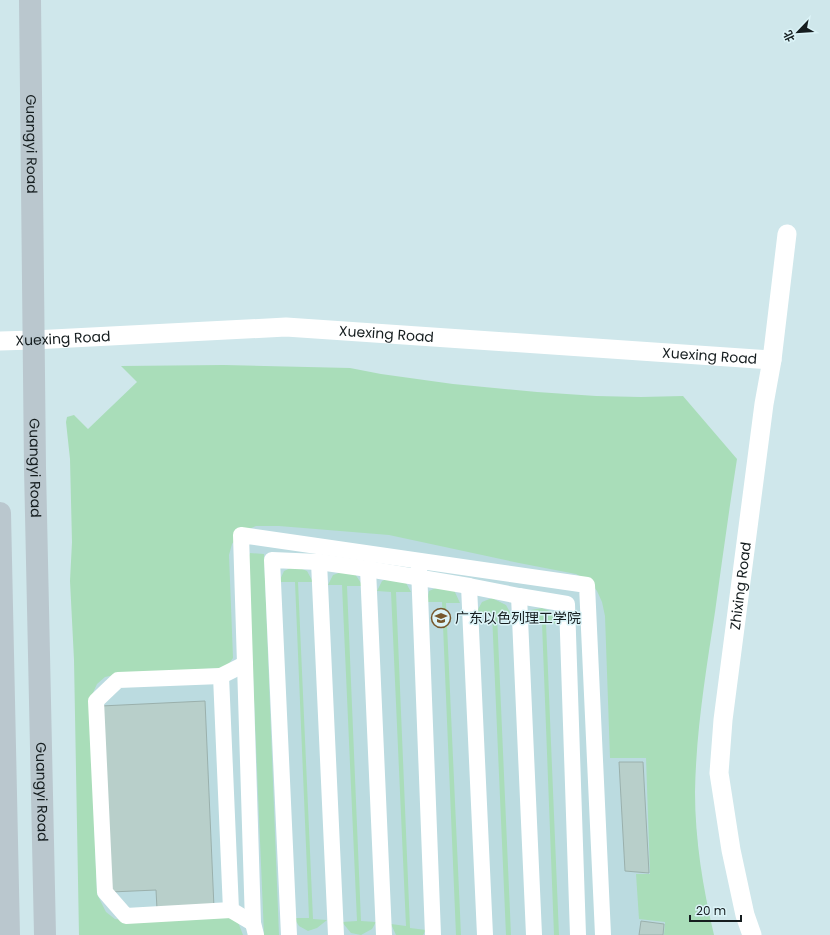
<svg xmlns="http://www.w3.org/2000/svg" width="830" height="935" font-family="Poppins,'Noto Sans SC',sans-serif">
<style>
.built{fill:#bbdbe0}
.green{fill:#a9ddb9}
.building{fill:#b8cfca;stroke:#9ab0ac}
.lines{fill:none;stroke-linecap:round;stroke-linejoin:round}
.minor{stroke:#fff;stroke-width:16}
.tertiary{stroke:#fff;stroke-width:19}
.secondary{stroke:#bac7ce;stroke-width:22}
.labels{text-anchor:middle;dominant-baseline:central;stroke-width:3;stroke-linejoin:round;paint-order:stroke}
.street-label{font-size:14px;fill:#151d1f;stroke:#dcf4f8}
.poi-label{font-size:14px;fill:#151d1f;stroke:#dcf4f8;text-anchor:start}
</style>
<rect width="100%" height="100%" fill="#cfe7eb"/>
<path class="built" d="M182 371 681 403 689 753 706 935H81L78 658Z"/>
<g class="green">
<path d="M224 365 350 368 381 374 453 384 537 392 596 396 641 397 683 396 737 459C729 510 722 561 715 612 706 671 696 731 695 792 695 840 703 888 714 935H664L665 922 639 919 636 874H650L646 758H610L605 616 602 602 597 591 590 582 576 574 519 563 389 535 279 526H256L244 531 238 536 232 544 229 555 233 658 228 665 220 668 119 674 105 677 97 684 92 695 90 714 97 894 106 912 115 919 125 920 225 916 238 922 243 935H79L74 660 70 581 72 542 70 459 66 422 67 417 74 415 88 429 137 382 121 366Z"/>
<path d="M250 553 264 554 279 935H264L248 558Z"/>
<path d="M295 566 307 571 313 582H298L313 919 327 920 317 928 308 931 299 926 294 918H309L295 582H279L284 571Z"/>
<path d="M344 571 355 574 363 586H347L361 921 376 922 372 929 361 935 351 933 342 922 357 921 342 585H328L333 575Z"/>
<path d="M393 576 405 581 411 592H396L410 928 426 930 423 935H396L391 924 406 926 391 592 377 591 382 581Z"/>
<path d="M440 586 454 590 460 603H446L461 935H456L442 602H427L429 591Z"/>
<path d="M492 598 506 605 512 616 497 615 511 935H506L492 614 476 613 482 602Z"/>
<path d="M542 608 555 613 562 624 546 623 559 935H554L542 623 526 622 531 610Z"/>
</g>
<g class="building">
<path d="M205 701 214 908 157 909 156 890 111 892 101 706Z"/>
<path d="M619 762H643L649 873 625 871Z"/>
<path d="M641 921 664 924 663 935H639Z"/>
</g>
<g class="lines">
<g class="minor">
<path d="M319 562 336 935"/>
<path d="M419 568 433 935"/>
<path d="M368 569 384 935"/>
<path d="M469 586 485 935"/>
<path d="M519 596 534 935"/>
<path d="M245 664 221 676 231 910 253 923"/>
<path d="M221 676 118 680 96 701 105 892 126 916 231 910"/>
<path d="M256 935 253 923 245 664 241 535 587 585 603 935"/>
<path d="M289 935 272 560 319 562 368 569 469 586 519 596 567 604 578 935"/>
</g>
<g class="tertiary">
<path id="s1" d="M0 341 33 340 286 327 772 360"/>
<path id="s2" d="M752 935 745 915 731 850 719 773 723 720 764 404 772 360 787 234"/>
</g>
<g class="secondary">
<path id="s3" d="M30 0 35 468 45 935"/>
<path d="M0 513 9 935"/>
</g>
</g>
<defs>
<g id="university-ring" transform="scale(1)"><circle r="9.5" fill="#dcf4f8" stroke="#77582d" stroke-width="1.5"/><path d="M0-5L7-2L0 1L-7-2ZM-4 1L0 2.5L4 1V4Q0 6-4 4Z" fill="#77582d"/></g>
</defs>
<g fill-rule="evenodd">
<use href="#university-ring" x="441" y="618"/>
</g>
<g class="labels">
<g class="street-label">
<text stroke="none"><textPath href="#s3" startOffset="144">Guangyi Road</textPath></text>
<text stroke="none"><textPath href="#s1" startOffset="387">Xuexing Road</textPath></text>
<text stroke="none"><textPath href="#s1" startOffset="63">Xuexing Road</textPath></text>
<text stroke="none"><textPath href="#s1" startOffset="711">Xuexing Road</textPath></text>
<text stroke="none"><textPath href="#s3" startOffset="468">Guangyi Road</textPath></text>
<text stroke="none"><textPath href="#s2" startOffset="354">Zhixing Road</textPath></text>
<text stroke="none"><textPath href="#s3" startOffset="792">Guangyi Road</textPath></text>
</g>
<g class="poi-label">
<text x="455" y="618">广东以色列理工学院</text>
</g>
</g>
<g transform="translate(798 32) rotate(245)" stroke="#dcf4f8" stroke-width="3" paint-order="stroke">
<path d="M0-3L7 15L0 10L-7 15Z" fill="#151d1f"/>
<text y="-6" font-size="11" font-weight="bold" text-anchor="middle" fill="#151d1f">北</text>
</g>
<path d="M690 915v6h51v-6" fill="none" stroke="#151d1f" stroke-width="2"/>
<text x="696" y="915" font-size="12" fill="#151d1f" stroke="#dcf4f8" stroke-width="3" paint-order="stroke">20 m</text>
</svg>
